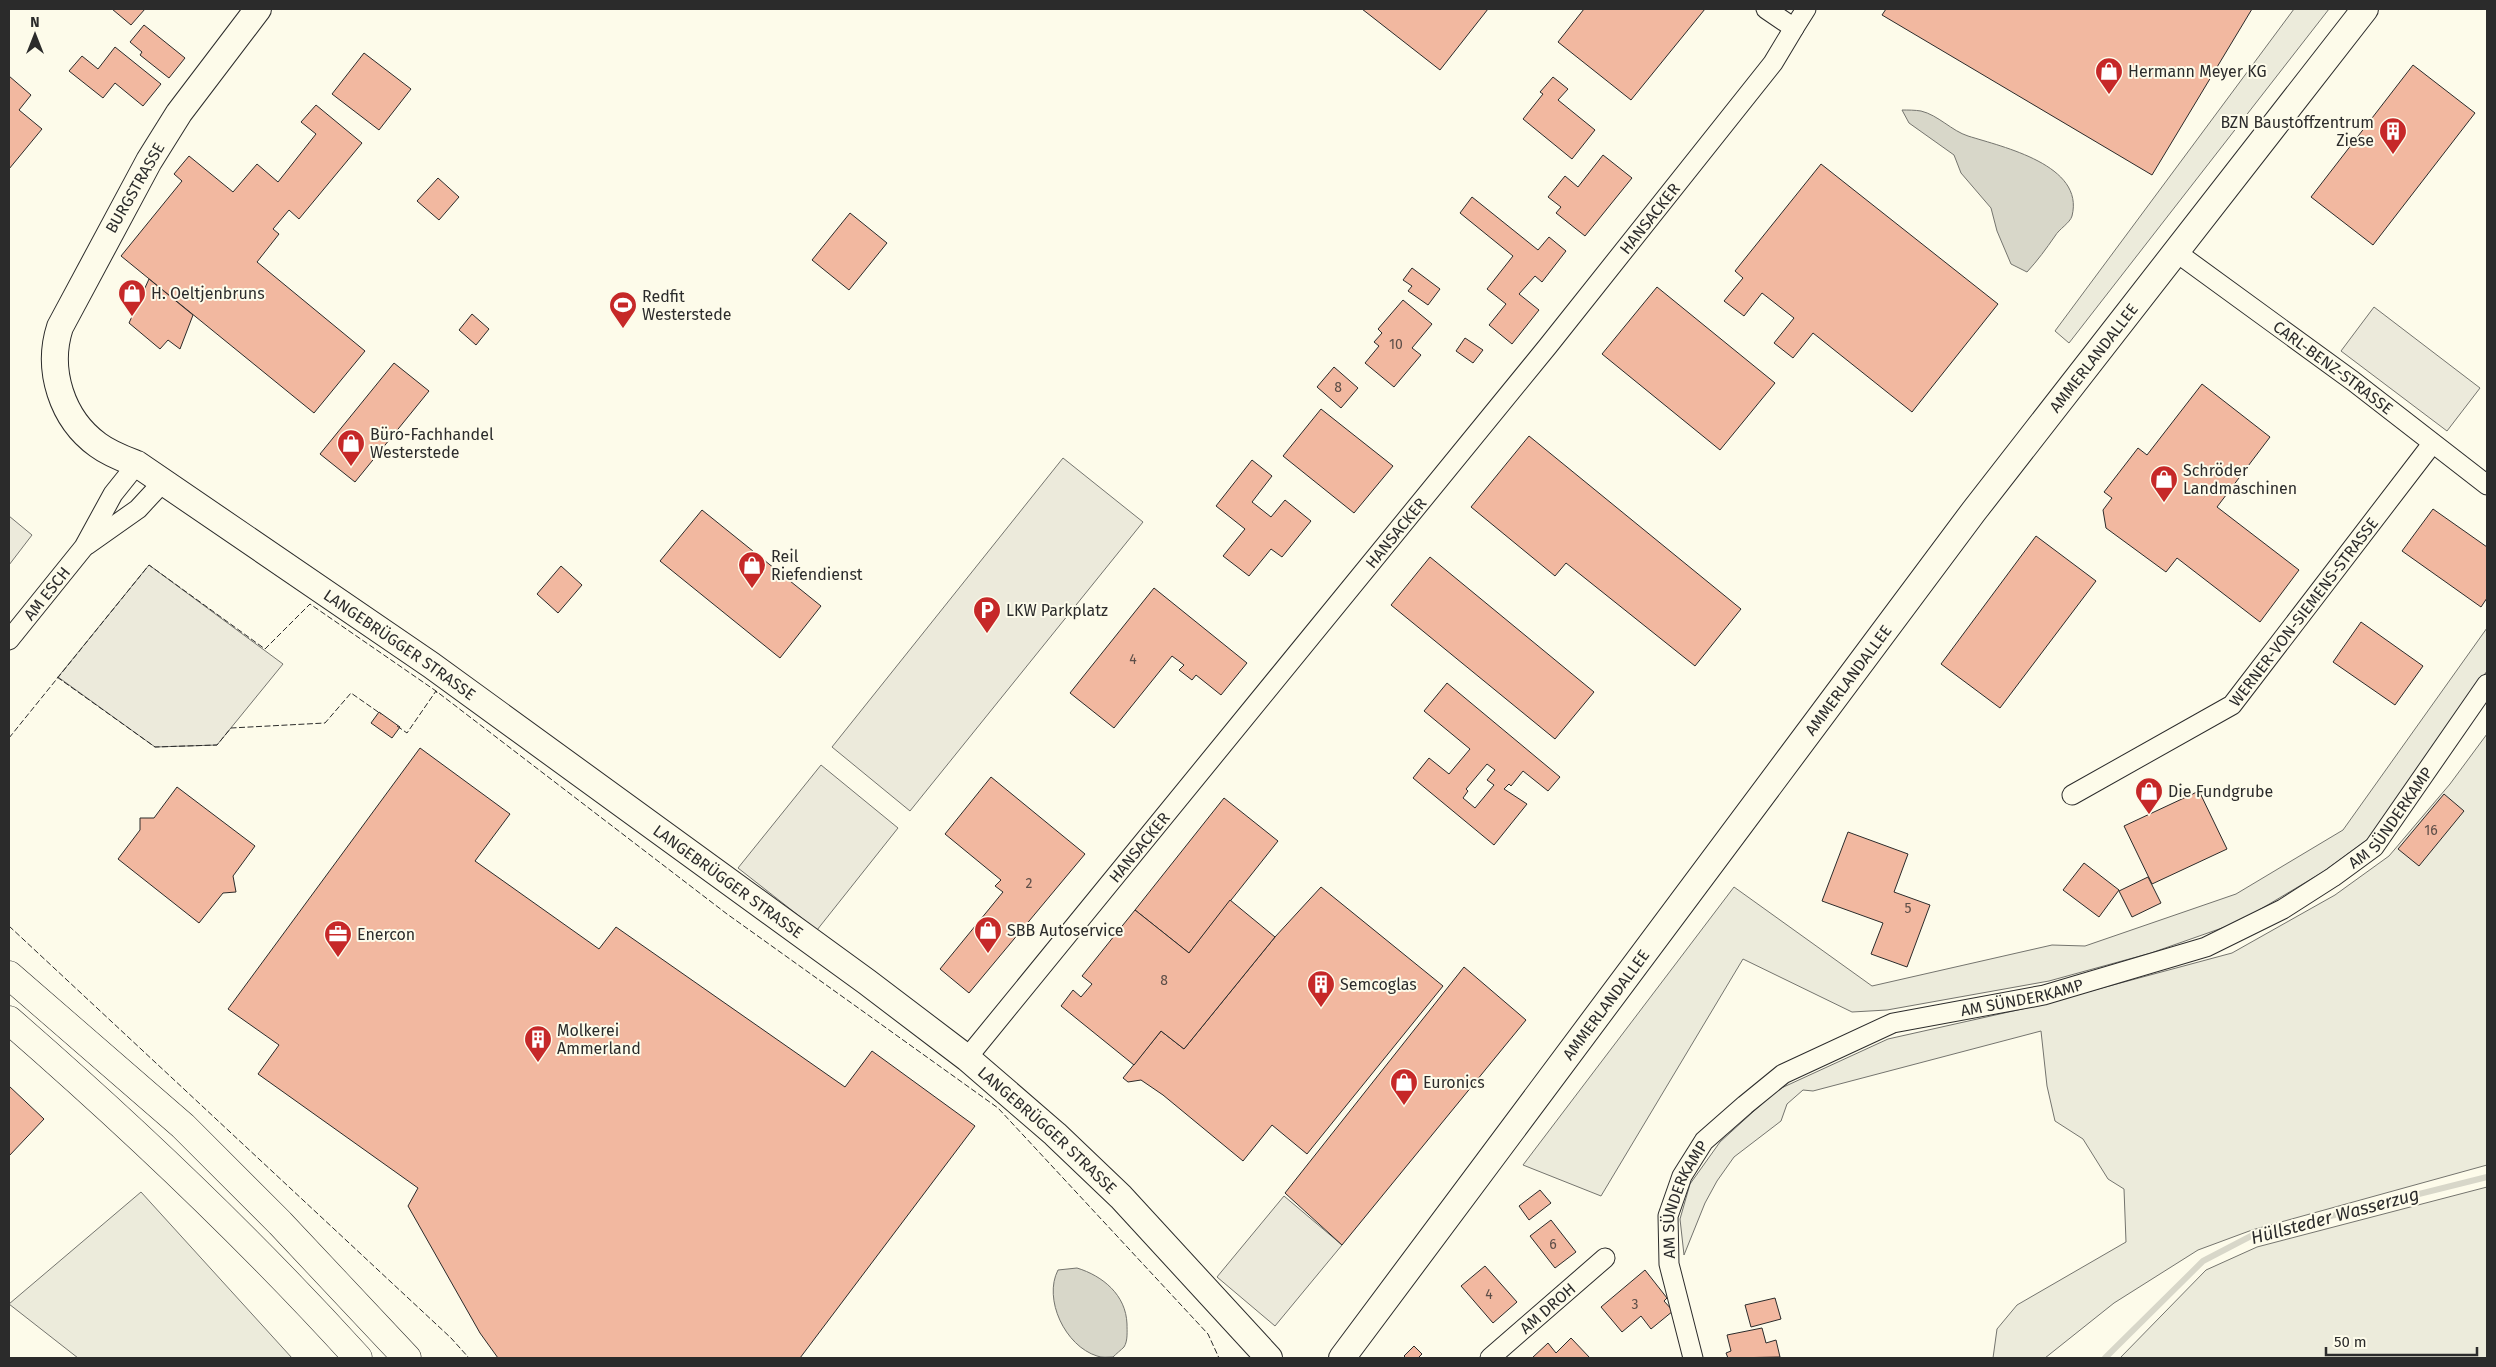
<svg xmlns="http://www.w3.org/2000/svg" width="2496" height="1367" font-family="'Fira Sans',sans-serif">
<style>
.green{fill:#ecebdb;stroke:#74746e}
.parking{fill:#eceadb;stroke:#74746e}
.water{fill:#d8d7c9;stroke:#74746e}
.lines{fill:none;stroke-linecap:round;stroke-linejoin:round}
.stream{stroke:#d8d7c9;stroke-width:6}
.building{fill:#f2b8a0;stroke:#2b2b2b;fill-rule:evenodd}
.street-casing{stroke:#2b2b2b;stroke-width:21}
.secondary-casing{stroke:#2b2b2b;stroke-width:28}
.highway-casing{stroke:#2b2b2b;stroke-width:29}
.street{stroke:#fdfbea;stroke-width:19}
.secondary{stroke:#fdfbea;stroke-width:26}
.highway{stroke:#fdfbea;stroke-width:28}
.fence{stroke:#2b2b2b;stroke-width:1;stroke-dasharray:6 2.5;stroke-linecap:butt}
.labels{text-anchor:middle;dominant-baseline:central;stroke-width:4;stroke-linejoin:round;paint-order:stroke}
.number-label{font-size:14px;fill:#5d4e48}
.poi-label{font-size:16px;fill:#2b2b2b;stroke:#fdfbea;text-anchor:start}
.street-label{font-size:16px;fill:#2b2b2b;stroke:#fdfbea}
.water-label{font-size:18px;font-style:italic;fill:#2b2b2b;stroke:#fdfbea}
</style>
<rect width="100%" height="100%" fill="#fdfbea"/>
<g class="green">
<path d="M2294 9H2329L2069 343 2055 331Z"/>
<path d="M2487 628V671L2368 839 2323 872 2239 922 2151 953 2049 981 1887 1010 1852 1012 1743 959 1601 1196 1523 1165 1734 887 1872 986 2052 945 2085 946 2236 894 2343 830Z"/>
<path d="M2487 734V1165L2252 1230 2198 1250 2114 1303 2045 1358H1993L1997 1329 2017 1305 2126 1242 2124 1189 2108 1179 2083 1139 2055 1121 2047 1086 2041 1031 1813 1091 1803 1090 1787 1104 1781 1121 1734 1157 1717 1181 1705 1203 1684 1255 1680 1219 1690 1184 1720 1142 1777 1090 1888 1039 2031 1007 2232 953 2335 895 2389 856 2450 784Z"/>
<path d="M2487 1187V1358H2120L2206 1270 2257 1247Z"/>
<path d="M141 1192 292 1358H78L9 1304Z"/>
</g>
<g class="parking">
<path d="M2374 307 2480 388 2447 431 2341 351Z"/>
<path d="M1063 458 1143 522 910 811 832 747Z"/>
<path d="M9 516 32 535 9 565Z"/>
<path d="M149 565 283 664 217 745 155 747 58 677Z"/>
<path d="M821 765 898 828 817 930 738 868Z"/>
<path d="M1284 1196 1342 1245 1275 1326 1217 1277Z"/>
</g>
<g class="water">
<path d="M1902 110C1908 110 1915 110 1921 111 1938 115 1952 131 1968 136 2003 147 2085 165 2072 216 2070 223 2059 229 2055 236 2046 249 2038 260 2027 272L2011 264 1997 231 1991 208 1961 173 1954 155 1909 123Z"/>
<path d="M1077 1268C1103 1276 1126 1295 1127 1324 1127 1331 1128 1341 1124 1347 1121 1350 1116 1354 1113 1357 1108 1357 1102 1358 1097 1356 1065 1346 1043 1299 1058 1270Z"/>
</g>
<g class="lines">
<path class="stream" d="M2105 1358 2203 1261 2251 1236 2487 1177"/>
</g>
<g class="building">
<path d="M112 9H145L131 25Z"/>
<path d="M1362 9H1488L1440 70Z"/>
<path d="M1584 9H1705L1631 100 1558 42Z"/>
<path d="M1886 9H2252L2152 175 1882 15Z"/>
<path d="M144 25 185 58 169 78 140 55 142 52 130 42Z"/>
<path d="M115 47 161 84 143 106 115 83 103 98 69 71 82 56 98 69Z"/>
<path d="M364 53 411 89 379 130 332 94Z"/>
<path d="M2413 65 2475 113 2373 245 2311 197Z"/>
<path d="M9 76 31 95 19 110 42 129 9 169Z"/>
<path d="M1553 77 1568 89 1558 100 1595 130 1572 159 1523 119 1543 94 1540 92Z"/>
<path d="M316 105 362 143 299 219 289 210 273 229 279 234 257 262 365 351 314 413 121 256 182 181 174 174 189 156 233 192 257 164 278 182 316 134 301 122Z"/>
<path d="M1603 155 1632 178 1585 236 1556 213 1561 207 1548 197 1565 176 1578 187Z"/>
<path d="M1821 164 1998 304 1912 412 1813 333 1793 358 1774 343 1794 318 1762 293 1744 316 1724 301 1743 278 1735 271Z"/>
<path d="M438 178 459 197 439 220 417 201Z"/>
<path d="M1472 197 1538 250 1549 237 1566 251 1542 282 1535 276 1519 294 1539 310 1512 344 1489 325 1506 304 1487 289 1513 256 1460 213Z"/>
<path d="M850 213 887 243 849 290 812 260Z"/>
<path d="M1412 268 1440 289 1428 305 1408 291 1412 286 1403 280Z"/>
<path d="M149 279 193 315 180 349 168 340 160 349 129 323Z"/>
<path d="M1657 287 1775 383 1720 450 1602 354Z"/>
<path d="M1403 300 1432 324 1412 348 1421 355 1394 387 1365 363 1379 346 1374 342 1382 333 1378 329Z"/>
<path d="M472 314 489 329 476 345 459 330Z"/>
<path d="M1465 338 1483 350 1473 363 1456 351Z"/>
<path d="M394 363 429 391 355 482 320 454Z"/>
<path d="M1334 367 1358 388 1341 408 1317 387Z"/>
<path d="M2202 384 2270 437 2217 507 2299 570 2260 622 2177 558 2166 572 2106 528 2103 510 2112 498 2104 492 2138 448 2147 455Z"/>
<path d="M1321 409 1393 466 1354 513 1283 456Z"/>
<path d="M1529 436 1741 609 1695 666 1566 563 1555 576 1471 507Z"/>
<path d="M1252 460 1272 476 1252 502 1271 517 1285 500 1311 521 1282 557 1271 549 1249 576 1223 556 1245 529 1216 506Z"/>
<path d="M2433 509 2487 547V598L2481 607 2402 551Z"/>
<path d="M702 510 821 606 780 658 660 561Z"/>
<path d="M2036 536 2096 581 2000 708 1941 664Z"/>
<path d="M1430 557 1594 692 1555 739 1391 605Z"/>
<path d="M561 566 582 585 558 613 537 594Z"/>
<path d="M1154 588 1247 663 1221 695 1196 675 1192 680 1179 670 1184 665 1172 656 1114 728 1070 693Z"/>
<path d="M2361 622 2423 666 2395 705 2333 662Z"/>
<path d="M1447 683 1560 777 1548 791 1523 771 1511 786 1509 784 1504 789 1527 804 1494 845 1413 778 1429 758 1449 774 1470 749 1424 711ZM1487 764 1495 770 1487 780 1494 785 1475 808 1463 798 1468 791 1466 789Z"/>
<path d="M379 712 400 727 392 738 371 723Z"/>
<path d="M420 748 510 814 475 861 599 949 616 927 845 1087 872 1051 975 1126 800 1358H498L480 1333 408 1206 418 1188 258 1074 279 1045 228 1009Z"/>
<path d="M991 777 1085 854 969 993 940 969 1003 892 995 886 1001 880 945 834Z"/>
<path d="M177 787 255 846 233 876 236 892 223 893 199 923 118 859 140 830V818H154Z"/>
<path d="M2199 791 2227 849 2152 884 2124 826Z"/>
<path d="M2444 794 2464 811 2419 866 2398 849Z"/>
<path d="M1224 798 1278 841 1189 953 1135 910Z"/>
<path d="M1848 832 1908 854 1894 892 1930 905 1907 967 1871 954 1883 923 1822 901Z"/>
<path d="M2084 863 2119 890 2099 917 2063 890Z"/>
<path d="M2148 877 2161 903 2132 917 2119 891Z"/>
<path d="M1321 887 1443 986 1307 1154 1272 1125 1243 1161 1163 1095 1141 1080 1128 1082 1123 1078 1161 1031 1184 1049 1275 937Z"/>
<path d="M1230 900 1275 937 1184 1049 1161 1031 1134 1065 1061 1006 1073 990 1081 997 1092 984 1082 976 1135 910 1189 953Z"/>
<path d="M1464 967 1526 1020 1342 1245 1285 1193Z"/>
<path d="M9 1086 44 1119 9 1156Z"/>
<path d="M1540 1190 1551 1203 1529 1220 1519 1206Z"/>
<path d="M1551 1220 1576 1252 1555 1268 1530 1236Z"/>
<path d="M1485 1266 1517 1302 1493 1323 1461 1286Z"/>
<path d="M1645 1270 1667 1298 1664 1301 1673 1311 1651 1329 1641 1316 1622 1332 1601 1307Z"/>
<path d="M1775 1298 1781 1319 1751 1327 1745 1305Z"/>
<path d="M1762 1328 1766 1343 1776 1340 1780 1357 1728 1358 1726 1353 1731 1351 1727 1335Z"/>
<path d="M1571 1338 1590 1358H1532L1548 1343 1556 1353Z"/>
<path d="M1414 1346 1422 1354 1418 1358H1406L1404 1356Z"/>
</g>
<g class="lines">
<g class="street-casing">
<g id="street">
<path d="M1794 28 1806 9"/>
<path id="s1" d="M2176 252 2353 381 2487 485"/>
<path d="M87 545 138 509 163 482"/>
<path id="s2" d="M9 640 84 547 113 494 137 464"/>
<path id="s3" d="M2072 795 2232 705 2432 444"/>
<path id="s4" d="M967 1058 1548 346 1773 63 1794 28 1766 9"/>
<path id="s5" d="M1490 1358 1605 1258"/>
<path id="s6" d="M1693 1358 1669 1264 1668 1216 1682 1176 1704 1141 1745 1105 1783 1074 1893 1023 2044 995 2206 947 2283 909 2333 877 2374 847 2487 684"/>
</g>
</g>
<g class="secondary-casing">
<g id="secondary">
<path id="s7" d="M258 9 179 113 149 161 60 327C46 370 62 419 98 445 110 454 124 459 137 464L431 665 867 982 967 1058 1055 1134 1121 1197 1269 1358"/>
<path id="s8" d="M1342 1358 1974 511 2365 9"/>
</g>
</g>
<g class="highway-casing">
<g id="highway">
<path d="M9 975 183 1126 280 1223 407 1358"/>
<path d="M9 1020C132 1127 249 1238 358 1358"/>
</g>
</g>
<use href="#street" class="street"/>
<use href="#secondary" class="secondary"/>
<use href="#highway" class="highway"/>
<g class="fence">
<path d="M57 677 155 747 217 745 231 728 325 723 351 693 381 714"/>
<path d="M397 726 407 733 436 691 437 693"/>
<path d="M9 738 149 565 265 649 310 604 436 691 727 914 998 1108 1208 1334 1219 1358"/>
<path d="M9 926 451 1338 469 1358"/>
</g>
</g>
<defs>
<g id="shop-pin" transform="scale(1.4375)"><path d="M0 17L-7.5 6A9.5 9.5 0 1 1 7.5 6Z" fill="#c62828" stroke="#fdfbea"/><path d="M-5-2.5h2.3a2.7 3.5 0 0 1 5.4 0H5L5.5 6h-11ZM-1.5-2.5h3a1.5 2.3 0 0 0-3 0Z" fill="#fff"/></g>
<g id="building-pin" transform="scale(1.4375)"><path d="M0 17L-7.5 6A9.5 9.5 0 1 1 7.5 6Z" fill="#c62828" stroke="#fdfbea"/><path d="M-4-6H4V6H1V3H-1V6H-4ZM-2.5-4.3h1.7v1.8h-1.7ZM.8-4.3h1.7v1.8H.8ZM-2.5-1h1.7V.8h-1.7ZM.8-1h1.7V.8H.8Z" fill="#fff"/></g>
<g id="stadium-pin" transform="scale(1.4375)"><path d="M0 17L-7.5 6A9.5 9.5 0 1 1 7.5 6Z" fill="#c62828" stroke="#fdfbea"/><path d="M0-5a6.5 5 0 1 0 0 10a6.5 5 0 1 0 0-10ZM-3.5-1.8h7v3.6h-7Z" fill="#fff"/></g>
<g id="parking-pin" transform="scale(1.4375)"><path d="M0 17L-7.5 6A9.5 9.5 0 1 1 7.5 6Z" fill="#c62828" stroke="#fdfbea"/><path d="M-3.5-5.5H1a3.5 3.5 0 0 1 0 7H-1V5.5H-3.5ZM-1-3.4V-.6H.8a1.4 1.4 0 0 0 0-2.8Z" fill="#fff"/></g>
<g id="office-pin" transform="scale(1.4375)"><path d="M0 17L-7.5 6A9.5 9.5 0 1 1 7.5 6Z" fill="#c62828" stroke="#fdfbea"/><path d="M-6-3h4V-5.5h4V-3h4V5H-6ZM-1-4.5V-3h2v-1.5ZM-6 0V1H6V0Z" fill="#fff"/></g>
</defs>
<g fill-rule="evenodd">
<use href="#shop-pin" x="2109" y="71"/>
<use href="#building-pin" x="2393" y="131"/>
<use href="#shop-pin" x="132" y="293"/>
<use href="#stadium-pin" x="623" y="305"/>
<use href="#shop-pin" x="351" y="443"/>
<use href="#shop-pin" x="2164" y="479"/>
<use href="#shop-pin" x="752" y="565"/>
<use href="#parking-pin" x="987" y="610"/>
<use href="#shop-pin" x="2149" y="791"/>
<use href="#shop-pin" x="988" y="930"/>
<use href="#office-pin" x="338" y="934"/>
<use href="#building-pin" x="1321" y="984"/>
<use href="#building-pin" x="538" y="1039"/>
<use href="#shop-pin" x="1404" y="1082"/>
</g>
<g class="labels">
<g class="number-label">
<text x="1396" y="344">10</text>
<text x="1338" y="387">8</text>
<text x="1133" y="659">4</text>
<text x="2431" y="830">16</text>
<text x="1029" y="883">2</text>
<text x="1908" y="908">5</text>
<text x="1164" y="980">8</text>
<text x="1553" y="1244">6</text>
<text x="1489" y="1294">4</text>
<text x="1635" y="1304">3</text>
</g>
<g class="poi-label">
<text x="2128" y="71">Hermann Meyer KG</text>
<text x="2374" y="122" text-anchor="end">BZN Baustoffzentrum<tspan x="2374" dy="18">Ziese</tspan></text>
<text x="151" y="293">H. Oeltjenbruns</text>
<text x="642" y="296">Redfit<tspan x="642" dy="18">Westerstede</tspan></text>
<text x="370" y="434">Büro-Fachhandel<tspan x="370" dy="18">Westerstede</tspan></text>
<text x="2183" y="470">Schröder<tspan x="2183" dy="18">Landmaschinen</tspan></text>
<text x="771" y="556">Reil<tspan x="771" dy="18">Riefendienst</tspan></text>
<text x="1006" y="610">LKW Parkplatz</text>
<text x="2168" y="791">Die Fundgrube</text>
<text x="1007" y="930">SBB Autoservice</text>
<text x="357" y="934">Enercon</text>
<text x="1340" y="984">Semcoglas</text>
<text x="557" y="1030">Molkerei<tspan x="557" dy="18">Ammerland</tspan></text>
<text x="1423" y="1082">Euronics</text>
</g>
<g class="street-label">
<text transform="translate(135 188) rotate(-60)">BURGSTRASSE</text>
<text stroke="none"><textPath href="#s4" startOffset="1082">HANSACKER</textPath></text>
<text stroke="none"><textPath href="#s8" startOffset="1251">AMMERLANDALLEE</textPath></text>
<text stroke="none"><textPath href="#s1" startOffset="195">CARL-BENZ-STRASSE</textPath></text>
<text stroke="none"><textPath href="#s4" startOffset="678">HANSACKER</textPath></text>
<text stroke="none"><textPath href="#s2" startOffset="60">AM ESCH</textPath></text>
<text stroke="none"><textPath href="#s3" startOffset="301">WERNER-VON-SIEMENS-STRASSE</textPath></text>
<text stroke="none"><textPath href="#s7" startOffset="870">LANGEBRÜGGER STRASSE</textPath></text>
<text stroke="none"><textPath href="#s8" startOffset="846">AMMERLANDALLEE</textPath></text>
<text stroke="none"><textPath href="#s6" startOffset="1005">AM SÜNDERKAMP</textPath></text>
<text stroke="none"><textPath href="#s4" startOffset="272">HANSACKER</textPath></text>
<text stroke="none"><textPath href="#s7" startOffset="1275">LANGEBRÜGGER STRASSE</textPath></text>
<text stroke="none"><textPath href="#s6" startOffset="585">AM SÜNDERKAMP</textPath></text>
<text stroke="none"><textPath href="#s8" startOffset="441">AMMERLANDALLEE</textPath></text>
<text stroke="none"><textPath href="#s7" startOffset="1680">LANGEBRÜGGER STRASSE</textPath></text>
<text stroke="none"><textPath href="#s6" startOffset="165">AM SÜNDERKAMP</textPath></text>
<text stroke="none"><textPath href="#s5" startOffset="76">AM DROH</textPath></text>
</g>
<g class="water-label">
<text transform="translate(2335 1216) rotate(-15)">Hüllsteder Wasserzug</text>
</g>
</g>
<rect width="2496" height="1367" fill="none" stroke="#2b2b2b" stroke-width="20"/>
<g transform="translate(35 35)" stroke="#fdfbea" stroke-width="4" paint-order="stroke">
<path d="M0-4L9 19L0 12L-9 19Z" fill="#2b2b2b"/>
<text y="-8" font-size="14" font-weight="bold" text-anchor="middle" fill="#2b2b2b">N</text>
</g>
<path d="M2326 1347v8h151v-8" fill="none" stroke="#2b2b2b" stroke-width="2.5"/>
<text x="2334" y="1347" font-size="15" fill="#2b2b2b" stroke="#fdfbea" stroke-width="4" paint-order="stroke">50 m</text>
</svg>
